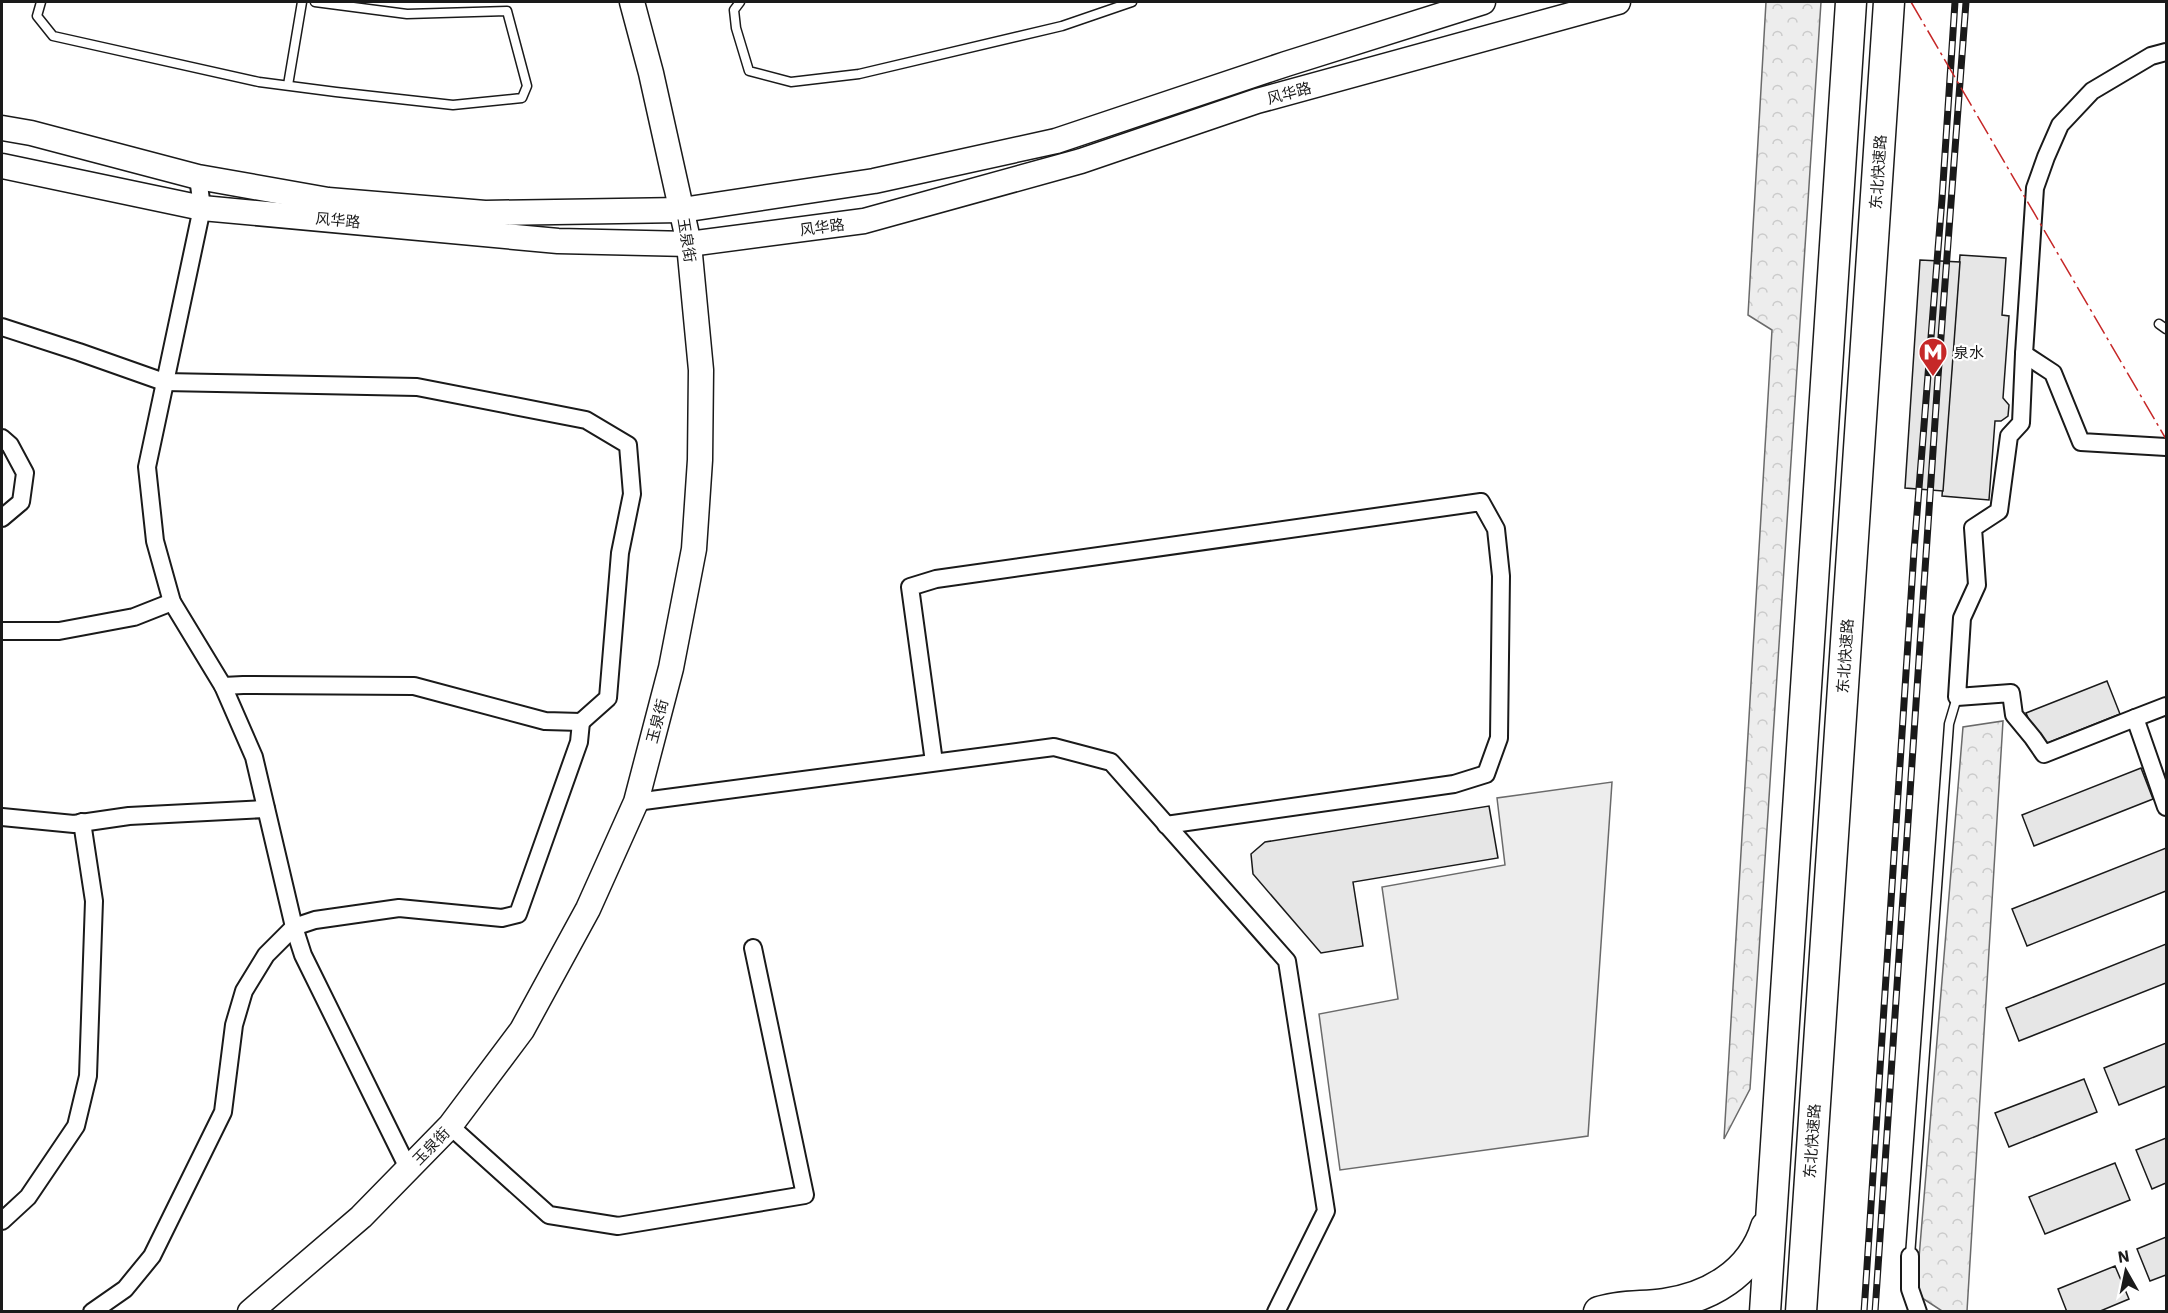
<svg xmlns="http://www.w3.org/2000/svg" width="2168" height="1313" font-family="'IBM Plex Sans','Noto Sans SC',sans-serif">
<style>
.built{fill:#ededed;stroke:#6a6a6a;stroke-width:1.5}
.forest{fill:url(#forest-crowns);stroke:#6a6a6a;stroke-width:1.5}
.building{fill:#e6e6e6;stroke:#1a1a1a;stroke-width:1.5}
.lines{fill:none;stroke-linecap:round;stroke-linejoin:round}
.lane-casing{stroke:#1a1a1a;stroke-width:11}
.street-casing{stroke:#1a1a1a;stroke-width:20}
.secondary-casing{stroke:#1a1a1a;stroke-width:27}
.highway-casing{stroke:#1a1a1a;stroke-width:33}
.lane{stroke:#fff;stroke-width:8}
.street{stroke:#fff;stroke-width:16}
.secondary{stroke:#fff;stroke-width:24}
.highway{stroke:#fff;stroke-width:30}
.rail-casing{stroke:#1a1a1a;stroke-width:7}
.rail{stroke:#fff;stroke-width:4.5;stroke-dasharray:14;stroke-linecap:butt}
.power{stroke:#c62828;stroke-width:1.5;stroke-dasharray:21 4.5 3 4.5;stroke-linecap:butt}
.labels{text-anchor:middle;dominant-baseline:central;stroke-width:4.5;stroke-linejoin:round;paint-order:stroke}
.street-label{font-size:15px;fill:#1a1a1a;stroke:#fff}
.poi-label{font-size:15px;fill:#1a1a1a;stroke:#fff;text-anchor:start}
</style>
<defs>
<pattern id="forest-crowns" width="20" height="18" patternUnits="userSpaceOnUse" patternTransform="scale(1.5)"><rect width="20" height="18" fill="#ededed"/><path d="M2 6a3 3 0 1 1 6 0M12 15a3 3 0 1 1 6 0" fill="none" stroke="#cbcbcb"/></pattern>
</defs>
<rect width="100%" height="100%" fill="#fff"/>
<path class="built" d="M1612 782 1588 1136 1340 1170 1319 1014 1398 999 1382 887 1505 865 1497 798Z"/>
<g class="forest">
<path d="M1766 2H1821L1750 1089 1724 1139 1772 330 1748 315Z"/>
<path d="M2003 721 1967 1311H1942L1916 1294 1963 727Z"/>
</g>
<g class="building">
<path d="M1960 255 2006 258 2002 315 2009 316 2003 398 2009 405 2008 416 2001 421H1995L1989 500 1942 496Z"/>
<path d="M1920 260 1960 262 1943 491 1905 488Z"/>
<path d="M2107 681 2120 714 2040 746 2026 713Z"/>
<path d="M2141 768 2153 799 2034 846 2022 815Z"/>
<path d="M1489 806 1498 858 1353 882 1363 946 1321 953 1253 874 1251 854 1265 842Z"/>
<path d="M2166 848V891L2027 946 2012 909Z"/>
<path d="M2166 944V983L2019 1041 2006 1008Z"/>
<path d="M2166 1043V1086L2119 1105 2104 1068Z"/>
<path d="M2084 1079 2097 1112 2009 1147 1995 1113Z"/>
<path d="M2166 1138V1183L2152 1189 2136 1150Z"/>
<path d="M2115 1163 2130 1200 2045 1234 2029 1197Z"/>
<path d="M2166 1237V1275L2150 1281 2137 1249Z"/>
<path d="M2115 1266 2129 1299 2098 1312H2067L2058 1289Z"/>
</g>
<g class="lines">
<g class="lane-casing">
<g id="lane">
<path d="M41 2 37 16 53 36 259 82 336 92 453 105 522 98 527 86 507 11 407 14 315 2"/>
<path d="M740 2 734 10 736 28 749 71 791 82 859 74 1062 26 1132 2"/>
<path d="M288 85 302 2"/>
<path d="M2159 324 2166 329"/>
<path d="M1910 1256 1949 724 1957 697"/>
</g>
</g>
<g class="street-casing">
<g id="street">
<path d="M2166 52 2151 56 2092 91 2060 125 2046 157 2035 188 2024 354 2053 373 2081 442 2166 447"/>
<path d="M198 177 202 208 147 467 155 541 172 602 223 686 254 757 294 927 303 955 408 1168"/>
<path d="M2 327 79 352 164 382 417 387 586 420 628 445 632 494 620 553 608 698 581 722 545 721 414 686 243 685 223 686"/>
<path d="M2024 354 2021 423 2009 436 1999 511 1973 528 1977 585 1962 618 1957 697 2011 693 2014 715 2033 738 2044 754 2135 718"/>
<path d="M2 438 10 445 25 473 21 502 2 518"/>
<path d="M2 631H59L134 617 172 602"/>
<path d="M2166 706 2135 718 2166 807"/>
<path d="M934 762 910 587 936 579 1481 502 1496 529 1501 576 1499 738 1486 774 1454 784 1166 825"/>
<path d="M636 802 1054 747 1111 762 1287 961 1326 1211 1276 1312"/>
<path d="M2 817 74 824 129 816 266 809"/>
<path d="M450 1126 549 1215 618 1226 805 1195 753 948"/>
<path d="M2 1221 28 1197 76 1126 88 1076 94 901 82 822"/>
<path d="M1910 1256V1289L1918 1312"/>
<path d="M92 1312 125 1289 152 1256 223 1112 234 1025 244 991 266 955 294 927 315 920 399 908 502 918 518 914 579 742 581 722"/>
</g>
</g>
<g class="secondary-casing">
<g id="secondary">
<path d="M2 128 31 133 198 177 328 200 485 213 682 210 874 181 1056 141 1286 64 1483 2"/>
<path d="M2 166 202 208 558 241 689 244 864 221 1081 161 1257 101 1618 2"/>
<path d="M250 1312 361 1217 450 1126 522 1030 588 909 636 802 671 668 694 549 700 460 701 370 689 244 651 73 632 2"/>
</g>
</g>
<g class="highway-casing">
<g id="highway">
<path d="M1599 1312C1620 1305 1642 1307 1664 1304 1709 1298 1752 1273 1766 1227"/>
<path d="M1765 1312 1851 2"/>
<path d="M1801 1312 1889 2"/>
</g>
</g>
<use href="#lane" class="lane"/>
<use href="#street" class="street"/>
<use href="#secondary" class="secondary"/>
<use href="#highway" class="highway"/>
<g class="rail-casing">
<g id="rail">
<path d="M1864 1312 1914 551 1942 199 1955 2"/>
<path d="M1875 1312 1938 377 1966 2"/>
</g>
</g>
<use href="#rail" class="rail"/>
<path class="power" d="M1911 2 2166 439"/>
</g>
<defs>
<g id="metro-pin" transform="scale(1.5)"><path d="M0 17L-7.5 6A9.5 9.5 0 1 1 7.5 6Z" fill="#c62828" stroke="#fff"/><path d="M-5.5 5V-5H-3L0 0L3-5H5.5V5H3V-.5L0 4L-3-.5V5Z" fill="#fff"/></g>
</defs>
<g fill-rule="evenodd">
<use href="#metro-pin" x="1933" y="352"/>
</g>
<g class="labels">
<g class="street-label">
<text transform="translate(1289 93) rotate(-15)">风华路</text>
<text transform="translate(1878 172) rotate(-86)">东北快速路</text>
<text transform="translate(338 220) rotate(5)">风华路</text>
<text transform="translate(822 227) rotate(-8)">风华路</text>
<text transform="translate(687 240) rotate(81)">玉泉街</text>
<text transform="translate(1845 656) rotate(-86)">东北快速路</text>
<text transform="translate(657 721) rotate(-75)">玉泉街</text>
<text transform="translate(1812 1141) rotate(-86)">东北快速路</text>
<text transform="translate(431 1146) rotate(-46)">玉泉街</text>
</g>
<g class="poi-label">
<text x="1954" y="352">泉水</text>
</g>
</g>
<rect width="2168" height="1313" fill="none" stroke="#1a1a1a" stroke-width="6"/>
<g transform="translate(2126 1271) rotate(351)" stroke="#ffffff" stroke-width="4.5" paint-order="stroke">
<path d="M0-4.5L10 22L0 15L-10 22Z" fill="#1a1a1a"/>
<text y="-9" font-size="16" font-weight="bold" text-anchor="middle" fill="#1a1a1a">N</text>
</g>
</svg>
